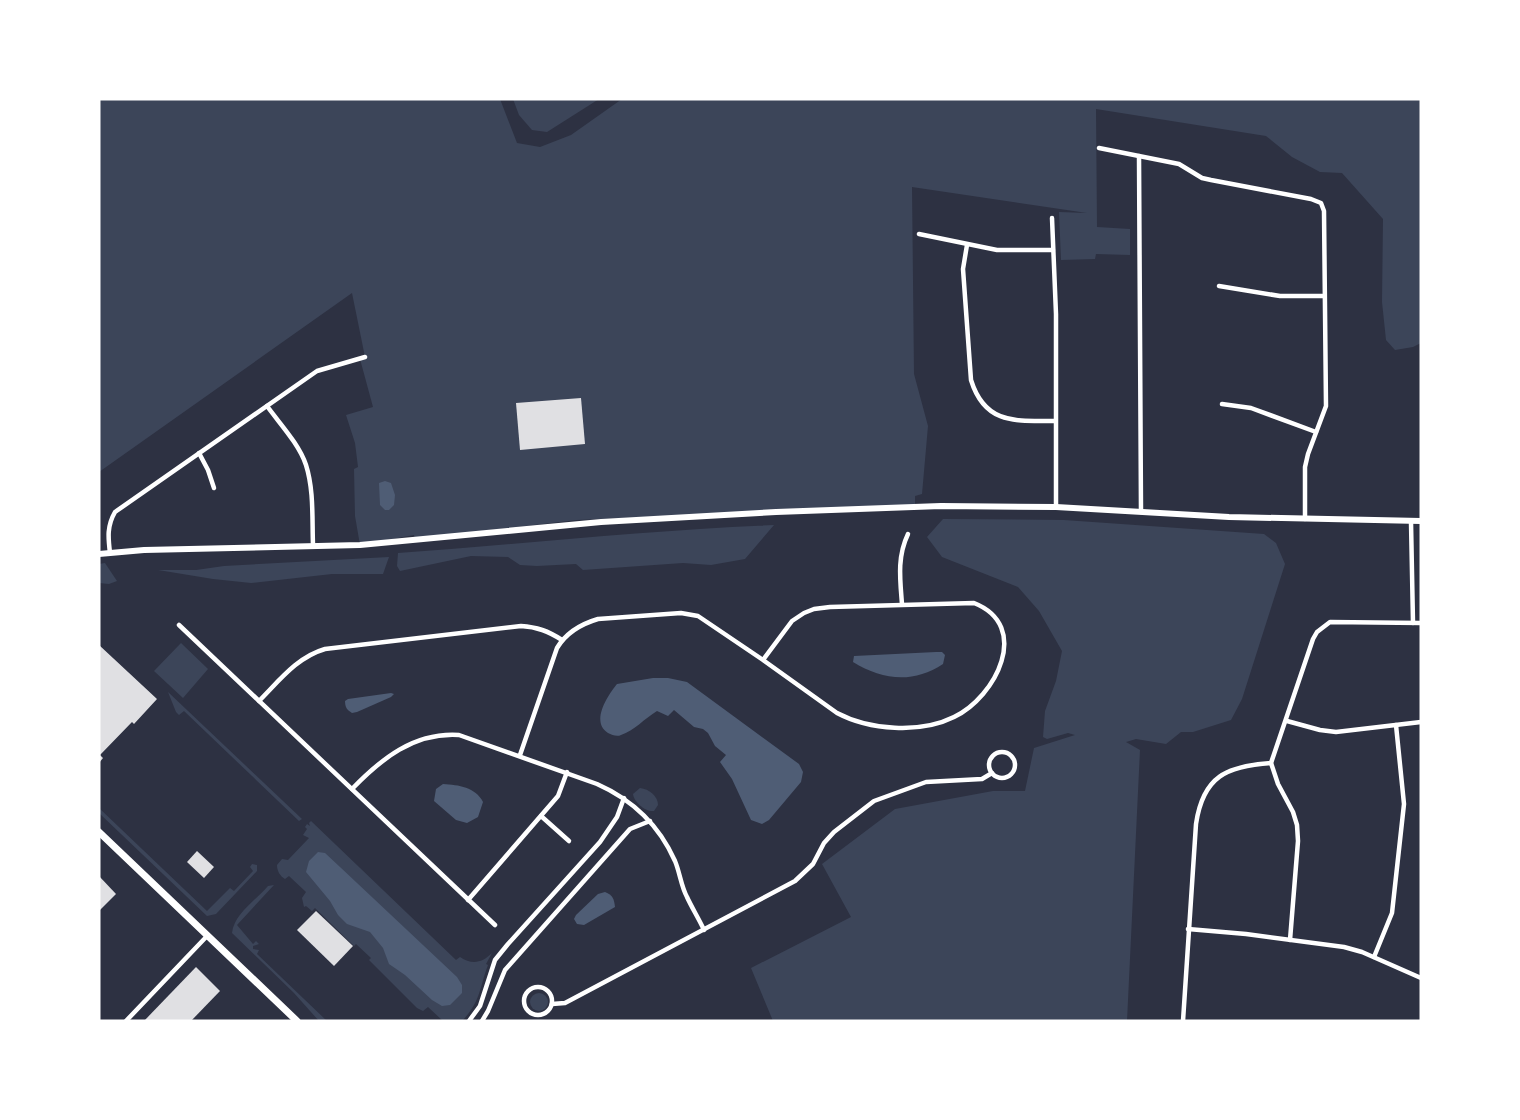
<svg xmlns="http://www.w3.org/2000/svg" width="1520" height="1120" font-family="'Exo 2',sans-serif">
<style>
.green{fill:#3c4559}
.water{fill:#4f5d75}
.building{fill:#e0e0e3}
.lines{fill:none;stroke-linecap:round;stroke-linejoin:round}
.minor{stroke:#fff;stroke-width:4.5}
.secondary{stroke:#fff;stroke-width:6}
.primary{stroke:#fff;stroke-width:7}
</style>
<rect width="100%" height="100%" fill="#2d3142"/>
<g class="green">
<path d="M99 99H500L517 143 540 147 571 135 622 99H1421V343L1413 347 1395 350 1386 340 1382 302 1383 219 1342 173 1320 172 1292 157 1266 136 1096 109 1097 227 1130 229V255L1096 254 1095 259 1061 260 1059 212 1087 213 912 187 914 374 928 426 922 494 915 496V505L577 520 415 539 414 535 360 545 355 516 354 469 358 467 355 443 346 415 373 407 360 359 365 357 352 293 99 472Z"/>
<path d="M513 99H599L547 132 532 130 519 115Z"/>
<path d="M943 519 1064 520 1264 534 1276 543 1285 564 1242 699 1231 720 1193 732H1181L1166 744 1136 739 1126 742 1140 750 1127 1021H773L751 968 851 917 822 864 895 809 993 791H1025L1034 748 1075 735 1068 733 1047 739 1043 737 1045 711 1056 681 1062 651 1039 611 1018 587 942 557 927 537Z"/>
<path d="M774 525 745 559 711 565 683 563 583 570 576 564 537 566 520 565 508 557 471 556 400 571 397 566 398 553C523 544 648 530 774 525Z"/>
<path d="M389 557 383 574H332L251 583 213 579 158 570H196L224 566Z"/>
<path d="M105 563 117 581 109 584 99 583V564Z"/>
<path d="M181 643 208 669 183 698 154 671Z"/>
<path d="M168 692 302 819 299 821 184 711 179 715 176 712Z"/>
<path d="M640 788C649 789 658 796 658 805L654 811C645 812 634 802 633 794Z"/>
<path d="M99 808 207 911 230 888 234 891 253 871 250 867 252 864 257 865V871L216 914 207 916 99 813Z"/>
<path d="M311 821 456 960 460 957C472 965 482 963 492 953L486 964 488 965C479 989 481 1001 462 1021H443L428 1007 423 1011 417 1008 369 960 371 958 356 944 354 946 315 908 312 911 306 906 304 907 302 898 306 892 289 876 285 879C280 876 277 871 277 865L282 859 288 860 309 838 303 835 307 829 305 827 307 824 310 826 309 823Z"/>
<path d="M274 885 237 925 253 944 256 941 259 944 253 946V949L259 950 257 954 327 1021H319L294 993 232 933C234 914 256 900 268 886Z"/>
<circle cx="539" cy="1002" r="9"/>
</g>
<g class="water">
<path d="M385 481 391 483 395 495 394 505 389 510H385L380 505 379 483Z"/>
<path d="M936 652H942L945 655 943 664C913 684 882 680 853 662L854 656Z"/>
<path d="M653 678H668L687 682 799 764 803 772 801 782 769 820 762 824 751 820 732 779 720 762 726 755 715 746 708 733 703 729 694 727 674 710 668 716 657 711C645 718 634 731 621 735 617 737 612 735 608 733 590 722 608 695 617 684Z"/>
<path d="M391 693 394 694 391 697 357 712 352 713C347 710 345 707 345 701L348 699Z"/>
<path d="M443 784C459 785 475 787 483 802L478 817 467 823 456 820 434 801 436 789Z"/>
<path d="M318 852 325 853 340 867 457 977 462 985V993L450 1005 442 1006 432 1000 405 975 389 964 383 948 370 932 347 924 338 915 330 901 306 872 309 861Z"/>
<path d="M605 892C613 895 614 899 615 907L584 925 577 924 574 919 576 915 598 894Z"/>
</g>
<g class="building">
<path d="M581 398 585 444 520 450 516 403Z"/>
<path d="M99 645 157 699 134 724 132 722 100 755 103 758 99 763Z"/>
<path d="M197 851 214 867 204 878 187 862Z"/>
<path d="M99 876 116 894 99 911Z"/>
<path d="M316 911 353 946 334 966 297 930Z"/>
<path d="M196 967 220 991 191 1021H144Z"/>
</g>
<g class="lines">
<g class="minor">
<path d="M1099 148 1179 164 1202 178 1211 180 1311 199 1321 203 1324 211 1326 406 1308 454 1305 467V519"/>
<path d="M1139 156 1141 512"/>
<path d="M1052 218 1056 314V507"/>
<path d="M919 234 997 250H1053"/>
<path d="M967 245 963 269 971 380C985 425 1016 421 1055 421"/>
<path d="M1219 286 1280 296H1324"/>
<path d="M1222 404 1251 408 1316 432"/>
<path d="M267 406C280 424 299 444 306 465 314 490 312 519 313 545"/>
<path d="M199 453 208 470 214 488"/>
<path d="M1411 522 1413 623"/>
<path d="M110 553C108 537 107 526 115 512L317 371 365 357"/>
<path d="M902 604C900 579 897 557 908 534"/>
<path d="M179 625 495 925"/>
<path d="M259 701C279 681 297 657 325 649L521 626C537 627 548 631 562 640"/>
<path d="M1287 721 1320 730 1336 732 1421 722"/>
<circle cx="1002" cy="765" r="13"/>
<path d="M520 755 557 648C566 633 581 624 598 619L681 613 698 616 763 660 837 713C869 730 920 734 954 717 996 697 1032 626 974 603L830 607 814 609 804 613 792 621 763 660"/>
<path d="M352 789C381 759 414 732 459 735L597 784C633 800 659 825 675 861 680 873 681 886 687 897 692 908 699 919 704 930"/>
<path d="M541 816 569 841"/>
<path d="M468 900 558 796 567 772"/>
<path d="M1188 929 1246 934 1344 947 1362 952 1421 978"/>
<path d="M1290 940 1298 841 1297 825 1293 812 1278 784 1271 763 1313 639 1317 632 1330 622 1421 623"/>
<path d="M1374 957 1392 913 1404 804 1396 725"/>
<circle cx="538" cy="1001" r="14"/>
<path d="M552 1004 565 1003 795 881 813 864 824 843 834 832 874 801 926 782 982 779 992 773"/>
<path d="M126 1021 208 935"/>
<path d="M469 1021 480 1006 495 960 508 944 600 842 617 817 624 798"/>
<path d="M482 1021 488 1011 505 970 630 829 650 821"/>
<path d="M1183 1021 1196 824C1203 776 1227 766 1271 763"/>
</g>
<path class="secondary" d="M99 554 144 550 360 545 601 522 776 512 941 506 1056 507 1229 517 1421 521"/>
<path class="primary" d="M99 832 297 1021"/>
</g>
<rect width="1520" height="1120" fill="none" stroke="#ffffff" stroke-width="201"/>
</svg>
